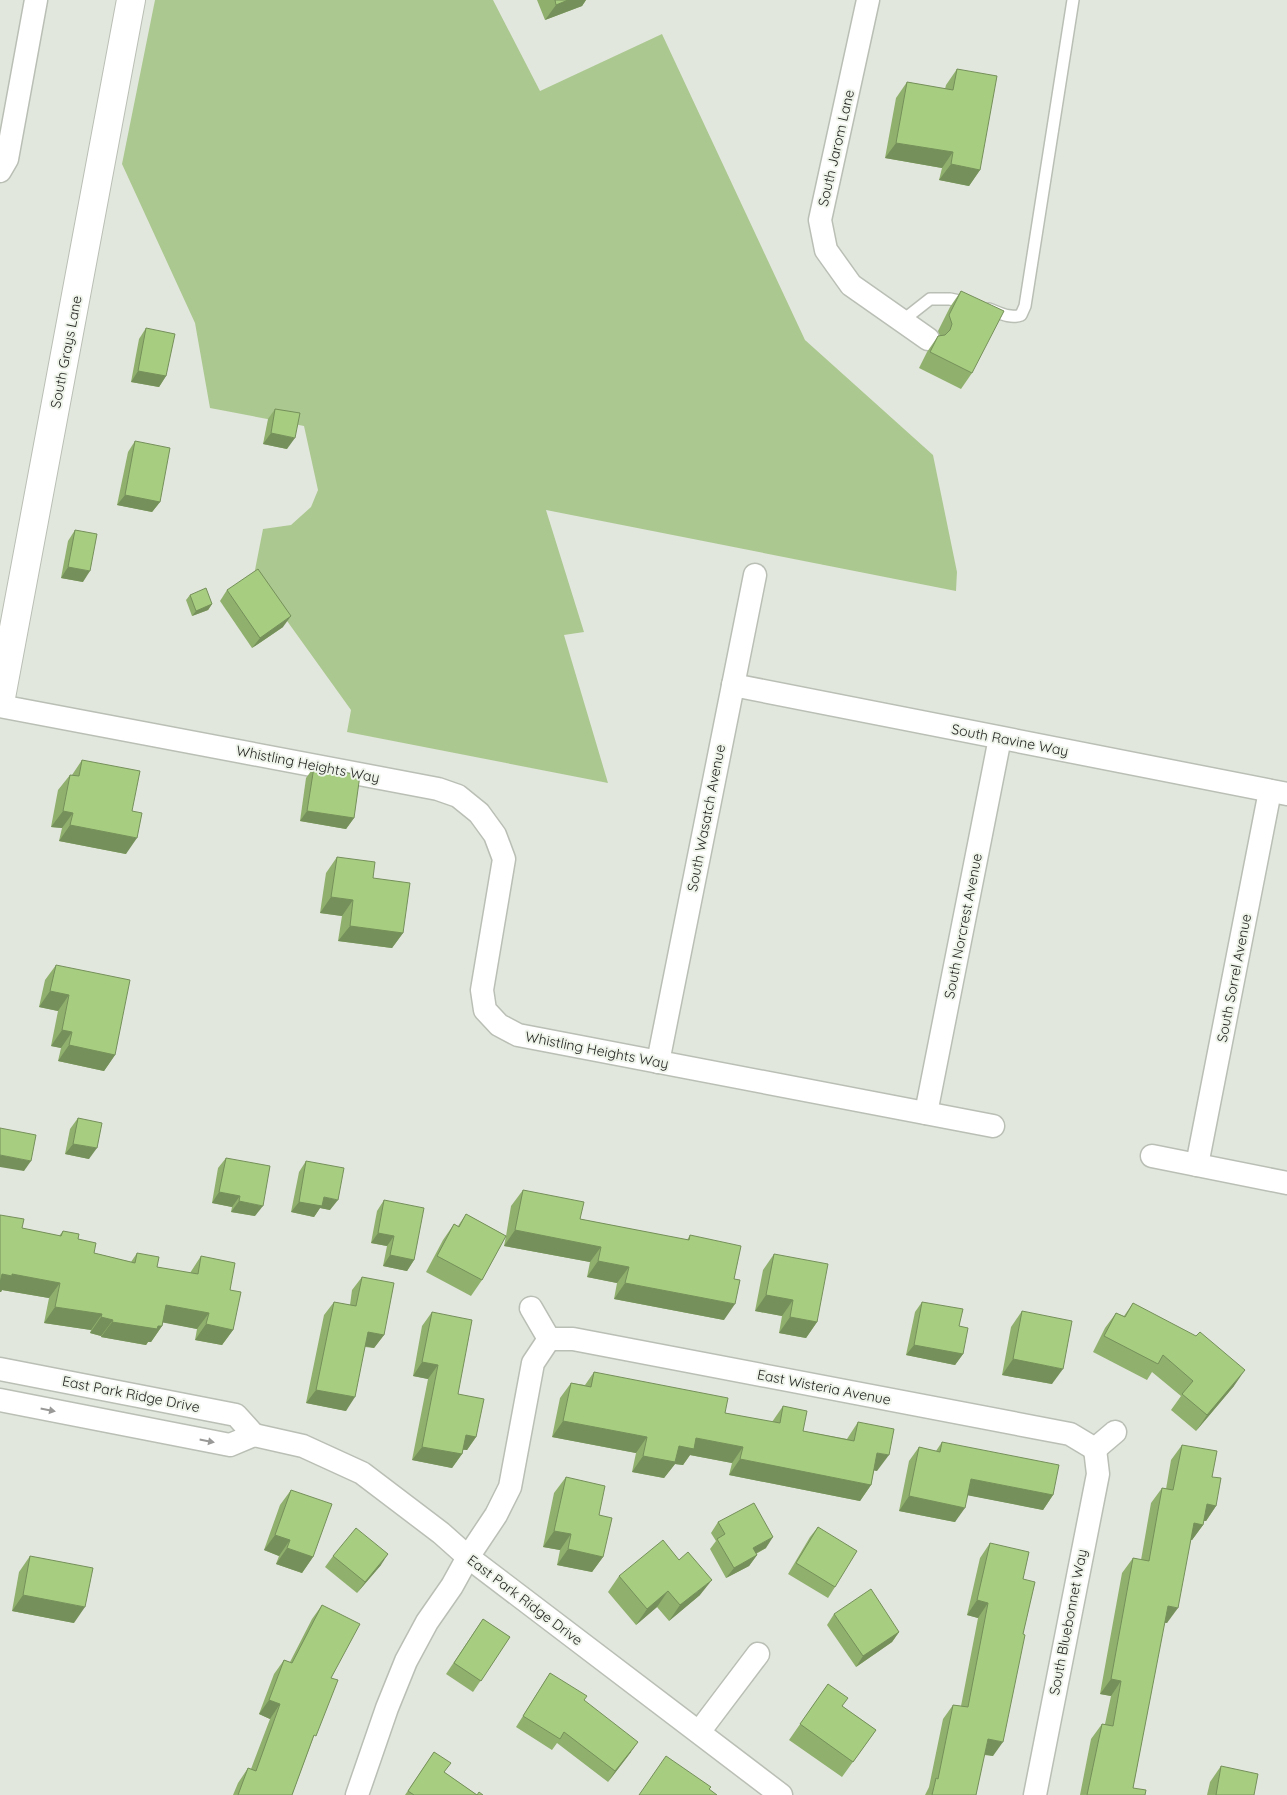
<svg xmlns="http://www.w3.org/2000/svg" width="1287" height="1795" font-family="Quicksand,sans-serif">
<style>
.green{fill:#acc891}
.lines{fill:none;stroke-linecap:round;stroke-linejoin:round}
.lane-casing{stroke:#babfb5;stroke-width:14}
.street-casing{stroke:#babfb5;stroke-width:25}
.secondary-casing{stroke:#babfb5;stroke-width:30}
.lane{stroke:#fff;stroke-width:11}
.street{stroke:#fff;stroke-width:22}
.secondary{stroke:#fff;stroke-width:28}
.wall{fill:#90b06e}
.shaded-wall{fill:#75905a}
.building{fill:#a7cd80;stroke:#75905a}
.oneway{fill:#999a98}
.labels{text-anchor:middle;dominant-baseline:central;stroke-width:4;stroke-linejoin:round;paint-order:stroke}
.street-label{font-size:14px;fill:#1d1f1b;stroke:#eff4ea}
</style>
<rect width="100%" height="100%" fill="#e2e7dd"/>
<path class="green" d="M155 0H493L540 91 662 34 805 340 933 455 957 572 956 591 546 510 584 632 564 635 608 783 347 732 351 710 254 575 263 529 291 525 311 507 318 490 304 426 210 408 195 323 122 164Z"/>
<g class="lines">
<g class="lane-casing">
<g id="lane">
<path d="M989 309C1000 313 1010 319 1021 315L1025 306 1073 0"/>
<path d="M902 321 930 299H950L969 303"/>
</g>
</g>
<g class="street-casing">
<g id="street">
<path d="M868 0 820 220 826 250 851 285 928 339"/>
<path d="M0 171 7 159 36 0"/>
<path d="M733 685 1287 794"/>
<path d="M0 706 438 789 458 796 479 813 495 835 504 859 482 990 485 1010 499 1025 518 1035 993 1126"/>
<path d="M658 1062 755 575"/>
<path d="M926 1113 1000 738"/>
<path d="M1152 1156 1287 1183"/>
<path d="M1197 1165 1270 791"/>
<path d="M531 1308 549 1339"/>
<path d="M549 1339H573L1070 1434 1095 1449"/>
<path d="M0 1369 236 1415 254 1435 230 1445 0 1400"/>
<path d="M254 1435 303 1446 362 1473 441 1533 468 1557 781 1795"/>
<path d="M1095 1449 1115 1432"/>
<path d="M699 1732 758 1654"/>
<path d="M357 1795 387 1708 406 1661 427 1622 452 1586 468 1557 496 1515 510 1487 533 1363 549 1339"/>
<path d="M1035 1795 1098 1474 1095 1449"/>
</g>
</g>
<g class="secondary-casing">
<path id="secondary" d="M0 703 131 0"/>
</g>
<use href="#lane" class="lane"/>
<use href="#street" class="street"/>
<use href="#secondary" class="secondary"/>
</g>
<g class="wall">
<path d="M537 0H586L582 6 545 20Z"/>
<path d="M957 69 980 170 969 186 939 180 942 168 885 158 896 98 907 82 945 89 946 85Z"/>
<path d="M961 291 972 373 961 389 919 368 927 352 938 336H940L938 331 950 307Z"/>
<path d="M146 328 166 376 159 387 131 382 139 339Z"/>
<path d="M275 409 287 449 263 444 268 419Z"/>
<path d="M135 441 160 502 152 512 117 505 128 452Z"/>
<path d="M75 530 83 582 61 578 68 541Z"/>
<path d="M227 590 283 627 252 648 220 601Z"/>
<path d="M190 595 212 604 208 610 192 616 186 600Z"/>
<path d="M82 760 132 811 126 854 59 841 62 828 51 827 58 790 70 775H72Z"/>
<path d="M314 767 354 818 346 829 300 821 306 778Z"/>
<path d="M337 857 403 933 392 948 338 941 342 916 320 913 326 873Z"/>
<path d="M56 965 115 1055 104 1071 58 1061 61 1048 51 1046 58 1011 39 1007 45 980Z"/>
<path d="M78 1118 89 1159 65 1154 70 1129Z"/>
<path d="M226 1158 255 1216 231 1212 232 1207 212 1203 218 1168Z"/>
<path d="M306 1161 330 1210 320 1208 314 1217 291 1212 299 1172Z"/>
<path d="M523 1190 580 1219 687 1240 690 1235 724 1320 614 1299 617 1283 587 1277 590 1262 504 1246 506 1236 482 1280 471 1296 426 1272 443 1240 454 1224 458 1226 466 1214 506 1236 511 1206Z"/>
<path d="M384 1200 414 1260 407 1271 383 1266 387 1246 371 1243 377 1211Z"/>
<path d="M0 1215 22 1228 59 1236 63 1231 78 1239 94 1253 131 1262 137 1253 157 1267 190 1273 201 1256 230 1290 233 1330 222 1345 195 1340 197 1329 163 1322 162 1326 151 1342H148L146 1345 101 1337V1336L90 1333 91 1330 44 1323 49 1298 2 1290 1 1292H0Z"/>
<path d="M774 1254 817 1322 806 1338 779 1333 782 1316 755 1311 763 1270Z"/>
<path d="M362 1277 384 1335 374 1348 365 1347 346 1411 306 1403 324 1315 334 1302 350 1305 352 1290Z"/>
<path d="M922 1302 959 1326 963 1354 955 1365 906 1355 915 1312Z"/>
<path d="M1133 1303 1234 1386 1196 1431 1171 1410 1181 1396 1152 1372 1147 1380 1093 1352 1105 1328 1116 1313 1124 1316Z"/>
<path d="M1022 1311 1052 1384 1002 1375 1011 1327Z"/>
<path d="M432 1312 458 1394 476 1437 467 1450H463L462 1454 452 1468 412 1460 428 1379 413 1376 422 1326Z"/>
<path d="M594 1372 725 1413 772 1422 783 1406 803 1431 847 1439 858 1422 877 1471 874 1470 871 1485 860 1501 729 1475 732 1463 690 1455 683 1465 675 1464 664 1478 632 1472 636 1453 552 1437 560 1398 571 1383 585 1385Z"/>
<path d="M942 1442 1053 1495 1043 1510 968 1495 955 1522 899 1511 909 1461 919 1447 936 1451Z"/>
<path d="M1182 1445 1212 1477 1216 1506 1206 1521H1203V1525L1192 1540H1191L1167 1623H1164L1133 1788 1145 1795H1080L1091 1739 1102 1724H1105L1111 1696 1100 1694 1122 1573 1133 1558 1141 1560 1151 1503 1162 1488 1166 1489 1171 1460Z"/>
<path d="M566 1477 599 1515 603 1557 592 1572 557 1565 560 1550 543 1547 554 1493Z"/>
<path d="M291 1490 313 1557 302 1573 276 1564 279 1556 264 1550 280 1505Z"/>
<path d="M718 1522 766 1548 756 1554 757 1555 749 1566 726 1578 710 1549 716 1541 711 1533Z"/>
<path d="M818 1527 835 1587 828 1598 788 1574 810 1537Z"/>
<path d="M990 1543 1023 1579 993 1756 984 1755 976 1795H925L929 1787 943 1719 953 1705 961 1706 978 1618 967 1615 980 1558Z"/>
<path d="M30 1556 74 1623 12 1611 19 1572Z"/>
<path d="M333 1556 381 1565 357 1593 325 1567Z"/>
<path d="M619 1576 700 1595 669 1621 657 1607 636 1625 608 1592Z"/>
<path d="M322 1605 331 1678 312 1741 292 1795H233L238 1783 248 1768 251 1769 270 1719 259 1714 274 1674 284 1660 290 1662 312 1619Z"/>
<path d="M834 1614 899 1632 892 1642 856 1667 827 1625Z"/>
<path d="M483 1619 510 1637 473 1692 446 1674Z"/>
<path d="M550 1673 584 1700 631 1752 608 1782 557 1743 552 1750 516 1727Z"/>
<path d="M828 1684 842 1706 876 1730 842 1777 789 1740Z"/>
<path d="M434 1752 444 1772 477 1795H483H405Z"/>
<path d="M1221 1766 1254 1795H1207L1210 1782Z"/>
</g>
<g class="shaded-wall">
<path d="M568 0H586L582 6 545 20 556 5Z"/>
<path d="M896 143 953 152 942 168 885 158Z"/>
<path d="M951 164 980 170 969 186 939 180Z"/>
<path d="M138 371 166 376 159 387 131 382Z"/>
<path d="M271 433 295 438 287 449 263 444Z"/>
<path d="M125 495 160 502 152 512 117 505Z"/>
<path d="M68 567 90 571 83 582 61 578Z"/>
<path d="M212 604 208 610 192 616 196 611Z"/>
<path d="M291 616 283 627 252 648 260 638Z"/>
<path d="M63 811 73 813 62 828 51 827Z"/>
<path d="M307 811 354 818 346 829 300 821Z"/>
<path d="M70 825 137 838 126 854 59 841Z"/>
<path d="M331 897 353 900 342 916 320 913Z"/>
<path d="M350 926 403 933 392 948 338 941Z"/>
<path d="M50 991 69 995 58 1011 39 1007Z"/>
<path d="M62 1030 72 1032 61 1048 51 1046Z"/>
<path d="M69 1045 115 1055 104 1071 58 1061Z"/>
<path d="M73 1144 97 1148 89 1159 65 1154Z"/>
<path d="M0 1155 31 1161 24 1171 0 1167Z"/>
<path d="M219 1192 240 1196 232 1207 212 1203Z"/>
<path d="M324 1197 338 1200 330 1210 320 1208 314 1217 291 1212 299 1202Z"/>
<path d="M239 1201 263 1206 255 1216 231 1212Z"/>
<path d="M515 1230 601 1247 590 1262 504 1246Z"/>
<path d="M378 1233 394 1236 387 1246 371 1243Z"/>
<path d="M390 1255 414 1260 407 1271 383 1266Z"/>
<path d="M598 1261 629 1267 617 1283 587 1277Z"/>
<path d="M2 1274H12L60 1283 49 1298 2 1290 1 1292H0V1277Z"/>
<path d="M625 1283 735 1304 724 1320 614 1299Z"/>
<path d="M766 1295 793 1300 782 1316 755 1311Z"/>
<path d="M166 1305 209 1313 197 1329 155 1321Z"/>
<path d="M55 1307 102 1314 91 1330 44 1323Z"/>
<path d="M101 1317 113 1320 101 1336 90 1333Z"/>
<path d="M790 1317 817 1322 806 1338 779 1333Z"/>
<path d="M112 1322 162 1326 151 1342H148L146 1345 101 1337Z"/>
<path d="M206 1324 233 1330 222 1345 195 1340Z"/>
<path d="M368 1332 384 1335 374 1348 359 1345Z"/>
<path d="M914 1345 963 1354 955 1365 906 1355Z"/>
<path d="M1013 1359 1063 1369 1052 1384 1002 1375Z"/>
<path d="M422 1362 438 1365 428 1379 413 1376Z"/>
<path d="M1245 1370 1234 1386 1196 1431 1207 1415Z"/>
<path d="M316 1390 355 1397 346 1411 306 1403Z"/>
<path d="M563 1421 647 1437 636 1453 552 1437Z"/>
<path d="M466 1435 476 1437 467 1450 456 1448Z"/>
<path d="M696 1438 743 1447 732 1463 690 1455 683 1465 675 1464 664 1478 632 1472 643 1456 679 1446Z"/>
<path d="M422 1447 462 1454 452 1468 412 1460Z"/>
<path d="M877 1453 889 1455 877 1471 866 1469Z"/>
<path d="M740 1459 871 1485 860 1501 729 1475Z"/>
<path d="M971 1479 1053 1495 1043 1510 961 1494Z"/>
<path d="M909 1496 965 1508 955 1522 899 1511Z"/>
<path d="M1207 1504 1216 1506 1206 1521 1196 1519Z"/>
<path d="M1194 1523 1203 1525 1192 1540 1184 1538Z"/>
<path d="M554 1531 571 1534 560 1550 543 1547Z"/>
<path d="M275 1535 290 1540 279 1556 264 1550Z"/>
<path d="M773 1537 766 1548 745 1559 753 1548Z"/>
<path d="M287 1548 313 1557 302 1573 276 1564Z"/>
<path d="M568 1549 603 1557 592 1572 557 1565Z"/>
<path d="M388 1554 381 1565 357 1593 365 1582Z"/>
<path d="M757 1555 749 1566 726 1578 734 1568Z"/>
<path d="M712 1580 700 1595 669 1621 680 1605Z"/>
<path d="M668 1591 657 1607 636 1625 647 1609Z"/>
<path d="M23 1595 85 1607 74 1623 12 1611Z"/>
<path d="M977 1600 988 1603 978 1618 967 1615Z"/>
<path d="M1168 1606 1178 1608 1167 1623 1157 1621Z"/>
<path d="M899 1632 892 1642 856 1667 863 1656Z"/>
<path d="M1111 1679 1121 1681 1111 1696 1100 1694Z"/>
<path d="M269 1700 280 1704 270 1719 259 1714Z"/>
<path d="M988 1739 1003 1742 993 1756 977 1753Z"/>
<path d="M638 1742 631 1752 608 1782 615 1771Z"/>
</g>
<g class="building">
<path d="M555 0H568L556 5Z"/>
<path d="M957 69 997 76 980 170 951 164 953 152 896 143 907 82 953 90Z"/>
<path d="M961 291 1004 311 972 373 930 352 938 336 945 335 950 330 952 324 949 315Z"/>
<path d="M146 328 175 334 166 376 138 371Z"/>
<path d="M275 409 300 413 295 438 271 433Z"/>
<path d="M135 441 170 448 160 502 125 495Z"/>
<path d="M75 530 97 534 90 571 68 567Z"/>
<path d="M258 569 291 616 260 638 227 590Z"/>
<path d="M206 588 212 604 196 611 190 595Z"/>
<path d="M82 760 140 771 132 811 142 813 137 838 70 825 73 813 63 811 70 775 79 776Z"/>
<path d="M314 767 360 775 354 818 307 811Z"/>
<path d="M337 857 375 862 373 878 410 883 403 933 350 926 353 900 331 897Z"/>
<path d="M56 965 130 980 115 1055 69 1045 72 1032 62 1030 69 995 50 991Z"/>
<path d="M78 1118 102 1123 97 1148 73 1144Z"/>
<path d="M0 1128 36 1135 31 1161 0 1155Z"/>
<path d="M226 1158 270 1166 263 1206 239 1201 240 1196 219 1192Z"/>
<path d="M306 1161 344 1168 338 1200 324 1197 322 1206 299 1202Z"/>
<path d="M523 1190 584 1202 580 1219 689 1240 690 1235 741 1246 734 1279 740 1280 735 1304 625 1283 629 1267 598 1261 601 1247 515 1230Z"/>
<path d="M384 1200 424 1208 414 1260 390 1255 394 1236 378 1233Z"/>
<path d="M466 1214 506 1236 482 1280 437 1256 454 1224 459 1227Z"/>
<path d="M0 1215 24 1219 22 1228 61 1236 63 1231 79 1234 78 1239 96 1243 94 1253 135 1263 137 1253 159 1257 157 1267 198 1274 201 1256 235 1263 230 1290 241 1292 233 1330 206 1324 209 1313 166 1305 162 1326H158L157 1329 112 1322 113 1320 101 1317 102 1314 55 1307 60 1283 12 1274V1276L2 1274 0 1283Z"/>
<path d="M774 1254 828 1264 817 1322 790 1317 793 1300 766 1295Z"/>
<path d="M362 1277 394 1283 384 1335 368 1332 355 1397 316 1390 334 1302 356 1306Z"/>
<path d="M922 1302 963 1309 959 1326 968 1328 963 1354 914 1345Z"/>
<path d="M1133 1303 1196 1336 1200 1332 1245 1370 1207 1415 1182 1394 1193 1381 1163 1355 1158 1364 1104 1336 1116 1313 1125 1317Z"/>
<path d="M1022 1311 1072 1321 1063 1369 1013 1359Z"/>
<path d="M432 1312 472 1320 458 1394 484 1399 476 1437 466 1435 462 1454 422 1447 438 1365 422 1362Z"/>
<path d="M594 1372 728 1398 725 1413 780 1423 783 1406 807 1411 803 1431 854 1441 858 1422 894 1429 889 1455 877 1453 871 1485 740 1459 743 1447 696 1438 694 1449 679 1446 675 1462 643 1456 647 1437 563 1421 571 1383 591 1387Z"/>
<path d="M942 1442 1059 1465 1053 1495 971 1479 965 1508 909 1496 919 1447 940 1452Z"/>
<path d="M1182 1445 1217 1451 1212 1477 1221 1478 1216 1506 1207 1504 1203 1525 1194 1523 1178 1608 1168 1606 1133 1788 1146 1790 1145 1795H1087L1102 1724 1113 1726 1121 1681 1111 1679 1133 1558 1149 1561 1162 1488 1173 1490Z"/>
<path d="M566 1477 605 1486 599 1515 612 1518 603 1557 568 1549 571 1534 554 1531Z"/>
<path d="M291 1490 332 1504 313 1557 287 1548 290 1540 275 1535Z"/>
<path d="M754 1503 773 1537 753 1548 757 1555 734 1568 717 1539 725 1534 718 1522Z"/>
<path d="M818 1527 857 1551 835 1587 796 1563Z"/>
<path d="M356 1528 388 1554 365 1582 333 1556Z"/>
<path d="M663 1540 679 1560 688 1552 712 1580 680 1605 668 1591 647 1609 619 1576Z"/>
<path d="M990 1543 1029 1552 1023 1579 1035 1582 1023 1634 1025 1635 1003 1742 988 1739 976 1795H932L936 1778 938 1779 953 1705 968 1707 988 1603 977 1600Z"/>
<path d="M30 1556 93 1568 85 1607 23 1595Z"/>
<path d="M871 1589 899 1632 863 1656 834 1614Z"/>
<path d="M322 1605 360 1624 331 1678 338 1680 316 1736 314 1735 292 1795H238L248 1768 256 1771 280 1704 269 1700 284 1660 292 1663Z"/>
<path d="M483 1619 510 1637 481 1681 454 1663Z"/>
<path d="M550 1673 587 1696 584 1700 638 1742 615 1771 564 1732 560 1739 523 1716Z"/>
<path d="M828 1684 848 1698 842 1706 876 1730 853 1762 800 1724Z"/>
<path d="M434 1752 451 1763 444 1772 477 1795 479 1792 483 1795H414L408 1791Z"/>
<path d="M666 1756 711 1787 709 1789 717 1795H639Z"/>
<path d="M1221 1766 1258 1774 1254 1795H1216Z"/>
</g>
<defs><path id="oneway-solid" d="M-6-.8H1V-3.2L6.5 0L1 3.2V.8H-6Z" transform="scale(1.25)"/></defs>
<g class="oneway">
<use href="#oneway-solid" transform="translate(48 1410) rotate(11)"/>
<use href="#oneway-solid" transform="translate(207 1441) rotate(11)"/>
</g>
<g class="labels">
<g class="street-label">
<text transform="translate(836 148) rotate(-77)">South Jarom Lane</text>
<text transform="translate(66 352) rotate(-79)">South Grays Lane</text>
<text transform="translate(1010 740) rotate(11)">South Ravine Way</text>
<text transform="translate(308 764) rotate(11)">Whistling Heights Way</text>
<text transform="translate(706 818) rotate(-79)">South Wasatch Avenue</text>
<text transform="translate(963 926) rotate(-79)">South Norcrest Avenue</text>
<text transform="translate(1234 978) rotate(-79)">South Sorrel Avenue</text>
<text transform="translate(597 1050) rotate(11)">Whistling Heights Way</text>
<text transform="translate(824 1387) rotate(11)">East Wisteria Avenue</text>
<text transform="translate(131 1394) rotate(11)">East Park Ridge Drive</text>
<text transform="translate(525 1600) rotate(37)">East Park Ridge Drive</text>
<text transform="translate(1068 1622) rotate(-79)">South Bluebonnet Way</text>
</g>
</g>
</svg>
